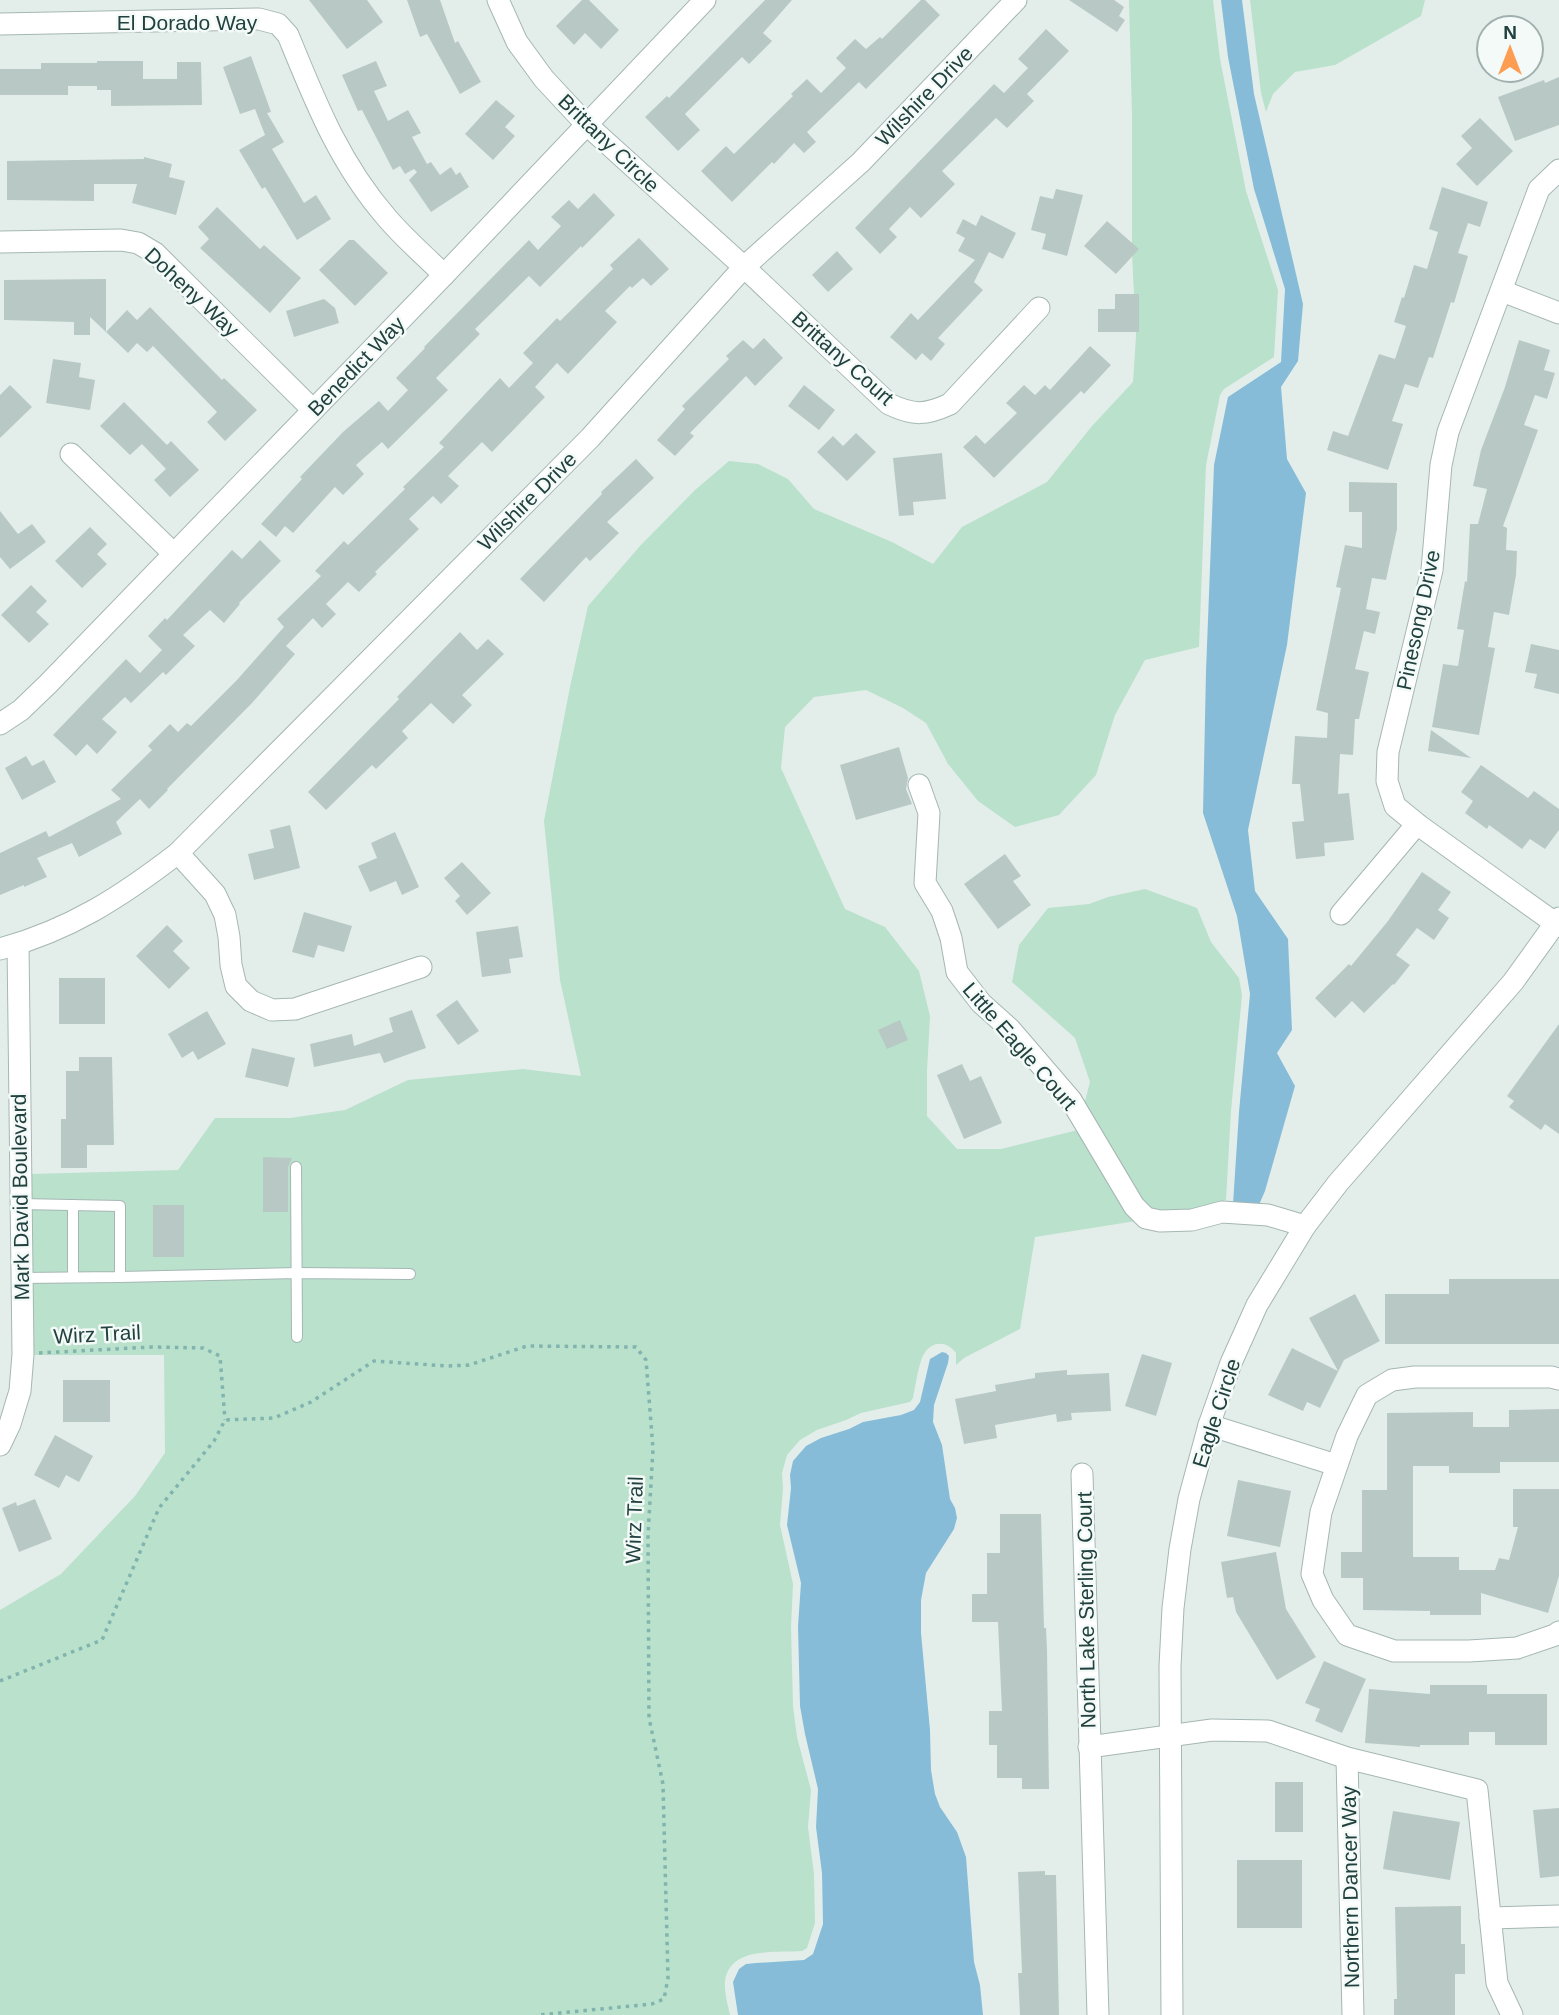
<svg xmlns="http://www.w3.org/2000/svg" width="1559" height="2015" font-family="Arial,sans-serif">
<style>
.green{fill:#bae1cc}
.water{fill:#87bcd8}
.building{fill:#b8c9c5}
.lines{fill:none;stroke-linecap:round;stroke-linejoin:round}
.service-casing{stroke:#a5b7b4;stroke-width:12}
.minor-casing{stroke:#a5b7b4;stroke-width:23}
.tertiary-casing{stroke:#a5b7b4;stroke-width:23}
.path{stroke:#81b4ae;stroke-width:3.5;stroke-dasharray:3.5 5;stroke-linecap:butt}
.service{stroke:#fff;stroke-width:10}
.minor{stroke:#fff;stroke-width:21}
.tertiary{stroke:#fff;stroke-width:21}
.labels{text-anchor:middle;dominant-baseline:central;stroke-width:5;stroke-linejoin:round;paint-order:stroke}
.street-label{font-size:21px;fill:#21413f;stroke:#f4faf8}
</style>
<rect width="100%" height="100%" fill="#e3eeeb"/>
<g class="green">
<path d="M1129 0H1213L1220 59 1246 191 1278 290 1274 357 1224 389 1220 395 1206 465 1199 647 1145 660 1115 715 1096 775 1059 815 1015 827 978 801 948 764 926 723 903 708 866 690 814 697 785 727 781 768 845 909 885 927 919 971 930 1016 927 1071V1116L957 1149H1001L1078 1130 1136 1221 1035 1237 1020 1329 964 1358 956 1365V1353C947 1341 932 1340 924 1354 919 1361 915 1389 913 1398L910 1402 861 1413 846 1420 817 1430 800 1440 787 1455 782 1473 783 1488 780 1525 793 1584 791 1627 793 1706 797 1737 811 1790 808 1827 814 1874 815 1923 807 1948 802 1951C776 1953 730 1946 725 1981 724 1992 728 2005 730 2015H0V1610L61 1574 135 1496 165 1453 164 1355H34L30 1174 178 1170 215 1118H290L345 1110 408 1080 523 1069 581 1076 560 980 544 821 570 687 588 606 640 546 695 490 729 461 758 464 788 479 814 509 892 542 933 564 962 527 1047 482 1092 426 1133 382 1136 336 1132 253V116Z"/>
<path d="M1250 0H1425L1421 16 1335 65 1295 72 1273 94 1266 112 1261 93Z"/>
<path d="M1145 889 1197 908 1211 942 1239 978 1242 995 1231 1111 1226 1200C1208 1205 1165 1219 1149 1207 1146 1205 1144 1202 1141 1199L1084 1105 1090 1082 1075 1038 1012 982 1019 945 1048 908 1089 904 1108 897Z"/>
</g>
<g class="water">
<path d="M1221 0H1242L1254 94 1303 304 1298 361 1281 387 1287 459 1306 493 1287 645 1248 830 1255 891 1288 939 1292 1030 1277 1053 1295 1086 1265 1191 1255 1214 1233 1204 1239 1112 1250 994 1237 916 1203 813 1206 671 1214 465 1228 397 1281 362 1285 289 1254 189 1228 57Z"/>
<path d="M942 1352 946 1353 949 1356 948 1363 934 1405 933 1422 942 1445 950 1499 955 1508 957 1518 954 1529 926 1573 921 1600V1633L930 1730 931 1770 935 1794 940 1807 957 1832 966 1857 974 1962 980 1985 983 2015H738L733 1982 739 1969 746 1964 756 1963 804 1960 813 1954 823 1924 822 1873 816 1827 818 1789 805 1734 800 1706 798 1626 801 1583 787 1525 791 1488 790 1475 793 1461 806 1446 821 1438 849 1429 863 1422 901 1415 914 1410 920 1402 930 1359Z"/>
</g>
<g class="building">
<path d="M309 0H367L383 22 347 49Z"/>
<path d="M407 0H440L455 43 458 41 481 82 460 94 427 34 420 37Z"/>
<path d="M582 0H589L619 30 601 49 585 33 574 45 556 26Z"/>
<path d="M765 0H792L763 33 772 41 749 64 742 57 685 114 700 130 678 151 645 117 667 96 669 98Z"/>
<path d="M921 0H925L940 15 866 89 859 82 807 132 816 142 804 153 794 143 774 164 772 162 732 202 701 171 726 146 734 154 793 96 791 94 807 79 821 93 846 68 836 58 855 39 866 49 880 37 882 39Z"/>
<path d="M1069 0H1114L1124 7 1119 16 1125 20 1117 32Z"/>
<path d="M1046 29 1069 51 1027 94 1034 101 1007 128 996 118 942 171 955 184 921 218 910 207 889 229 897 237 880 254 855 228 994 84 1004 93 1028 68 1018 59Z"/>
<path d="M251 56 271 112 267 113 284 142 272 149 304 203 316 195 331 219 297 240 265 187 262 189 239 150 265 135 255 109 240 114 223 67Z"/>
<path d="M97 61H143V79H177V62H201L202 105 111 106V90H97V86H68V95H0V69H41V63H97Z"/>
<path d="M376 61 387 86 374 91 388 121 408 110 421 133 412 137 427 164 431 162 440 175 451 167 456 175 460 172 469 187 431 212 409 180 417 172 414 169 405 174 400 166 393 170 362 110 358 111 342 75Z"/>
<path d="M1559 77V125L1515 141 1498 97 1544 80 1545 83Z"/>
<path d="M496 100 515 116 505 127 515 136 493 160 465 134Z"/>
<path d="M1480 118 1513 151 1477 186 1456 164 1472 148 1461 136Z"/>
<path d="M144 157 172 164 169 177 185 181 176 215 132 203 137 184H94V201L7 200V161L144 159Z"/>
<path d="M1442 187 1488 202 1480 227 1468 223 1458 253 1468 256 1454 303 1451 302 1433 358 1429 357 1418 388 1405 384 1392 421 1403 424 1388 470 1327 450 1333 431 1348 436 1379 354 1395 359 1406 326 1394 322 1402 297 1404 298 1414 265 1427 269 1438 232 1429 229Z"/>
<path d="M1056 189 1083 195 1067 256 1042 249 1046 234 1031 230 1040 196 1053 199Z"/>
<path d="M594 193 615 215 582 248 581 246 540 287 529 276 475 329 480 334 436 378 448 390 388 449 382 442 356 465 364 474 343 495 335 487 293 533 285 526 276 537 261 524 302 479 300 477 343 432 379 401 388 411 408 390 396 378 425 348 424 347 529 240 538 250 561 226 551 217 569 200 578 209Z"/>
<path d="M217 207 260 249 264 245 301 278 270 313 200 248 209 239 198 227Z"/>
<path d="M981 215 1016 233 1003 259 989 252 974 282 983 290 938 338 945 344 931 361 922 353 916 360 890 337 911 313 918 320 975 260 958 251 965 238 956 233 963 219 976 226Z"/>
<path d="M1107 221 1139 249 1116 274 1084 246Z"/>
<path d="M639 238 669 269 651 286 643 278 632 288 630 286 605 311 617 322 568 374 557 363 535 387 545 397 492 452 482 442 448 476 459 486 441 504 433 496 409 519 419 529 375 572 377 574 359 592 348 582 326 604 336 614 322 628 313 618 286 646 295 654 252 703 167 789 168 790 149 809 140 799 116 822 122 834 79 857 72 843 37 858 47 877 24 887V885L0 895V853L46 831 49 837 121 799 111 790 152 750 148 746 170 724 178 732 187 723 191 726 237 680 284 627 277 619 321 576 315 571 344 541 348 545 405 489 403 487 444 447 439 443 500 378 509 388 533 363 523 353 557 318 560 321 613 269 610 265Z"/>
<path d="M349 240H354L388 273 355 306 319 270Z"/>
<path d="M837 251 853 269 828 292 812 275Z"/>
<path d="M106 279V332L90 317V335H74V322L4 320V280Z"/>
<path d="M1115 294H1139V332H1098V309H1115Z"/>
<path d="M324 299 335 308 339 323 294 337 286 311Z"/>
<path d="M150 307 222 380 224 378 257 410 225 441 207 422 217 412 153 346 147 352 137 343 128 353 106 332 127 310 137 320Z"/>
<path d="M764 338 783 358 755 386 746 376 690 433 694 436 675 456 657 440 685 409 682 406 729 359 726 356 743 340 753 349Z"/>
<path d="M1519 340 1550 350 1544 370 1555 373 1547 399 1535 395 1524 425 1538 430 1503 526 1507 528 1506 550 1517 551 1516 575 1509 615 1494 612 1488 647 1495 648 1479 735 1432 727 1443 664 1458 666 1464 630 1457 629 1465 581 1467 582 1470 524H1478L1487 489 1473 486 1481 450 1505 387Z"/>
<path d="M1090 346 1111 365 1084 394 1081 391 994 478 963 447 976 435 985 444 1017 413 1006 403 1024 385 1035 395 1045 385 1050 390Z"/>
<path d="M53 359 81 363 79 377 95 380 90 410 46 403Z"/>
<path d="M10 385 32 407 0 438V395Z"/>
<path d="M804 385 835 410 819 430 788 406Z"/>
<path d="M124 402 167 445 171 441 199 470 170 497 154 480 166 469 142 444 130 455 100 426Z"/>
<path d="M856 433 876 452 847 481 817 452 833 436 843 446Z"/>
<path d="M942 453 946 499 913 502 914 515 899 516 893 458Z"/>
<path d="M636 459 654 478 607 522 619 533 590 561 586 557 544 602 520 579 602 494 601 492Z"/>
<path d="M1349 482 1397 483V529L1386 580 1372 578 1366 609 1380 612 1375 634 1364 631 1355 669 1369 672 1359 719H1355L1353 755 1340 754 1338 794 1349 793 1354 840 1324 843 1325 856 1296 859 1292 822 1304 821 1300 784H1292L1295 736 1327 738 1328 713 1316 710 1341 588 1336 587 1345 545 1362 548V512H1349Z"/>
<path d="M0 511 18 534 32 524 46 542 10 569 0 557Z"/>
<path d="M90 527 107 544 97 554 107 564 82 588 55 561Z"/>
<path d="M260 540 281 561 239 603 240 604 224 623 210 610 183 635 195 646 166 675 163 672 131 703 125 697 102 719 117 732 97 754 87 744 76 756 53 735 126 659 140 673 162 650 148 636 165 618 167 620 232 550 242 559Z"/>
<path d="M31 585 47 601 36 612 49 624 29 643 1 615Z"/>
<path d="M460 632 477 650 488 639 504 654 462 695 472 705 453 724 431 703 402 731 408 738 376 769 372 765 326 810 308 792 399 699 397 697Z"/>
<path d="M1531 644 1559 650V694L1534 688 1537 674 1525 672Z"/>
<path d="M1431 730 1471 758 1428 751Z"/>
<path d="M899 747 908 778 906 789 912 804 856 820 840 765Z"/>
<path d="M26 756 32 766 44 760 56 782 22 800 5 768Z"/>
<path d="M1481 765 1528 798 1534 791 1559 809V830L1545 849 1530 839 1522 849 1489 825 1487 829 1465 813 1473 801 1461 792Z"/>
<path d="M290 825 300 868 254 880 248 854 274 848 270 830Z"/>
<path d="M395 832 419 887 402 895 396 881 370 892 358 866 377 858 371 843Z"/>
<path d="M1005 854 1021 876 1013 881 1031 905 998 929 964 884Z"/>
<path d="M462 862 491 893 467 915 455 901 460 896 444 878Z"/>
<path d="M1422 872 1451 892 1438 910 1449 918 1434 940 1417 928 1396 955 1410 965 1394 985 1393 984 1364 1013 1352 1001 1335 1018 1315 998 1349 964 1351 966 1388 921Z"/>
<path d="M304 912 352 926 344 952 318 945 314 958 292 952Z"/>
<path d="M167 925 183 941 173 951 190 968 169 989 136 956Z"/>
<path d="M518 926 523 957 509 959 511 973 482 977 476 932Z"/>
<rect x="59" y="978" width="46" height="46"/>
<path d="M457 1000 479 1031 458 1045 436 1015Z"/>
<path d="M412 1010 426 1048 384 1063 380 1053 314 1067 310 1044 352 1034 354 1046 393 1032 389 1018Z"/>
<path d="M207 1011 226 1044 198 1060 193 1051 182 1058 168 1034Z"/>
<path d="M900 1020 908 1040 887 1049 878 1030Z"/>
<path d="M1559 1024V1134L1545 1124 1541 1130 1509 1107 1514 1101 1507 1096Z"/>
<path d="M252 1048 295 1058 288 1087 245 1077Z"/>
<path d="M79 1057H112L114 1145H87V1168H61V1119H66V1071H79Z"/>
<path d="M962 1064 970 1081 981 1076 1002 1123 964 1139 937 1075Z"/>
<path d="M263 1157 292 1158 288 1167V1212H263Z"/>
<rect x="153" y="1205" width="31" height="52"/>
<path d="M1449 1279H1559V1344H1385V1294H1449Z"/>
<path d="M1355 1294 1380 1341 1344 1360 1320 1408 1307 1402 1303 1411 1268 1395 1292 1348 1338 1371 1309 1318Z"/>
<path d="M1142 1354 1172 1363 1156 1416 1125 1406Z"/>
<path d="M1067 1370V1375L1109 1373 1111 1411 1071 1413 1072 1420 1057 1422 1056 1414 995 1425 997 1438 964 1444 955 1399 996 1391 995 1385 1035 1378V1373Z"/>
<rect x="63" y="1380" width="47" height="42"/>
<path d="M1559 1409V1462H1500V1473H1449V1466H1413V1557H1459V1570H1495L1499 1558 1509 1560 1518 1527H1513V1489H1559V1576L1548 1613 1481 1593V1615H1430V1611L1363 1610V1578H1341V1552H1362V1490H1387V1413L1473 1412V1427H1509V1410Z"/>
<path d="M55 1435 93 1456 79 1482 66 1475 59 1488 34 1475Z"/>
<path d="M1238 1480 1291 1491 1280 1547 1227 1536Z"/>
<path d="M35 1499 52 1539 19 1552 2 1508 16 1502 17 1506Z"/>
<path d="M1000 1514H1041L1044 1628H1046L1047 1649 1049 1789H1022V1778H997V1745H989V1711H1002L998 1622H972V1594H987V1553H1000Z"/>
<path d="M1276 1552 1286 1609 1316 1657 1277 1680 1236 1612 1233 1597 1227 1598 1221 1562Z"/>
<path d="M1324 1661 1366 1679 1342 1733 1315 1721 1320 1709 1305 1703Z"/>
<path d="M1430 1685H1487V1694H1547V1745H1495V1732H1469V1745H1420V1747L1365 1743 1369 1689 1430 1694Z"/>
<rect x="1275" y="1782" width="28" height="50"/>
<path d="M1559 1808V1876L1540 1878 1533 1810Z"/>
<path d="M1393 1811 1460 1822 1450 1880 1383 1869Z"/>
<rect x="1237" y="1860" width="65" height="68"/>
<path d="M1045 1871V1875H1056L1059 2015H1020L1018 1973H1022L1018 1872Z"/>
<path d="M1461 1906V1944H1465V1974H1455V2015H1394V1999H1397L1395 1907Z"/>
</g>
<g class="lines">
<g class="service-casing">
<g id="service">
<path d="M296 1167 297 1337"/>
<path d="M21 1204 120 1206V1277L21 1278"/>
<path d="M73 1277V1205"/>
<path d="M120 1277 297 1273 410 1274"/>
</g>
</g>
<g class="minor-casing">
<g id="minor">
<path d="M498 0 517 42 544 79 586 124 744 267 889 404C914 416 926 415 950 404L1039 308"/>
<path d="M0 24 259 19 278 24 288 35C315 101 339 163 387 218 404 238 425 256 444 275"/>
<path d="M1559 170 1539 189 1448 432 1441 465 1432 570 1388 752 1387 781 1395 806 1417 824 1559 926"/>
<path d="M0 242 121 240 138 243 155 253 313 410"/>
<path d="M1502 291 1559 313"/>
<path d="M71 454 173 553"/>
<path d="M0 724 21 710 48 684 444 275 705 0"/>
<path d="M919 785 929 813 925 883 942 911 951 938 957 972 981 1003 1010 1029 1071 1100 1134 1206 1146 1218 1160 1221 1192 1220 1222 1212 1268 1215 1305 1226"/>
<path d="M178 853 215 894 225 915 229 937 231 965 236 986 251 1001 272 1010 295 1009 421 967"/>
<path d="M1341 914 1417 824"/>
<path d="M0 949C70 930 121 897 178 853L590 438 744 267 861 162 1016 0"/>
<path d="M1559 1379 1551 1377H1415L1392 1380 1367 1395 1347 1436 1321 1512 1312 1574 1323 1600 1347 1635 1394 1651H1469L1517 1648 1555 1635 1559 1632"/>
<path d="M1209 1425 1336 1465"/>
<path d="M0 1445 10 1424 20 1391 23 1354 18 944"/>
<path d="M1082 1474 1098 2015"/>
<path d="M1089 1747 1212 1730 1268 1731 1347 1758 1477 1790 1497 1983 1512 2015"/>
<path d="M1347 1758 1353 2015"/>
<path d="M1490 1918 1559 1916"/>
</g>
</g>
<g class="tertiary-casing">
<path id="tertiary" d="M1172 2015 1170 1666 1173 1608 1180 1549 1189 1499 1209 1425 1231 1363 1257 1305 1305 1226 1338 1183 1513 982 1559 918"/>
</g>
<g class="path">
<path d="M39 1353 152 1347 203 1348 220 1356 225 1420"/>
<path d="M0 1681 102 1640 159 1508 214 1441 225 1420 274 1418 311 1402 374 1361 447 1366 469 1365 527 1346 636 1347 646 1360 653 1449 648 1535 649 1718 663 1784 668 1978 664 1999 652 2004 539 2015"/>
</g>
<use href="#service" class="service"/>
<use href="#minor" class="minor"/>
<use href="#tertiary" class="tertiary"/>
</g>
<g class="labels">
<g class="street-label">
<text x="187" y="22">El Dorado Way</text>
<text transform="translate(924 96) rotate(-46)">Wilshire Drive</text>
<text transform="translate(609 143) rotate(44)">Brittany Circle</text>
<text transform="translate(192 292) rotate(43)">Doheny Way</text>
<text transform="translate(843 358) rotate(42)">Brittany Court</text>
<text transform="translate(356 366) rotate(-46)">Benedict Way</text>
<text transform="translate(527 501) rotate(-45)">Wilshire Drive</text>
<text transform="translate(1418 620) rotate(-78)">Pinesong Drive</text>
<text transform="translate(1020 1046) rotate(49)">Little Eagle Court</text>
<text transform="translate(20 1197) rotate(-91)">Mark David Boulevard</text>
<text transform="translate(97 1334) rotate(-3)">Wirz Trail</text>
<text transform="translate(1216 1413) rotate(-72)">Eagle Circle</text>
<text transform="translate(634 1520) rotate(-88)">Wirz Trail</text>
<text transform="translate(1086 1610) rotate(-91)">North Lake Sterling Court</text>
<text transform="translate(1350 1887) rotate(-91)">Northern Dancer Way</text>
</g>
</g>
<g transform="translate(1510 49)"><circle r="33" fill="#f4faf8" stroke="#a0b0ae" stroke-width="2"/>
<path d="M0-5L12 26L0 18L-12 26Z" fill="#fd9d52"/>
<text y="-10" font-size="19" font-weight="bold" text-anchor="middle" fill="#21413f">N</text>
</g>
</svg>
